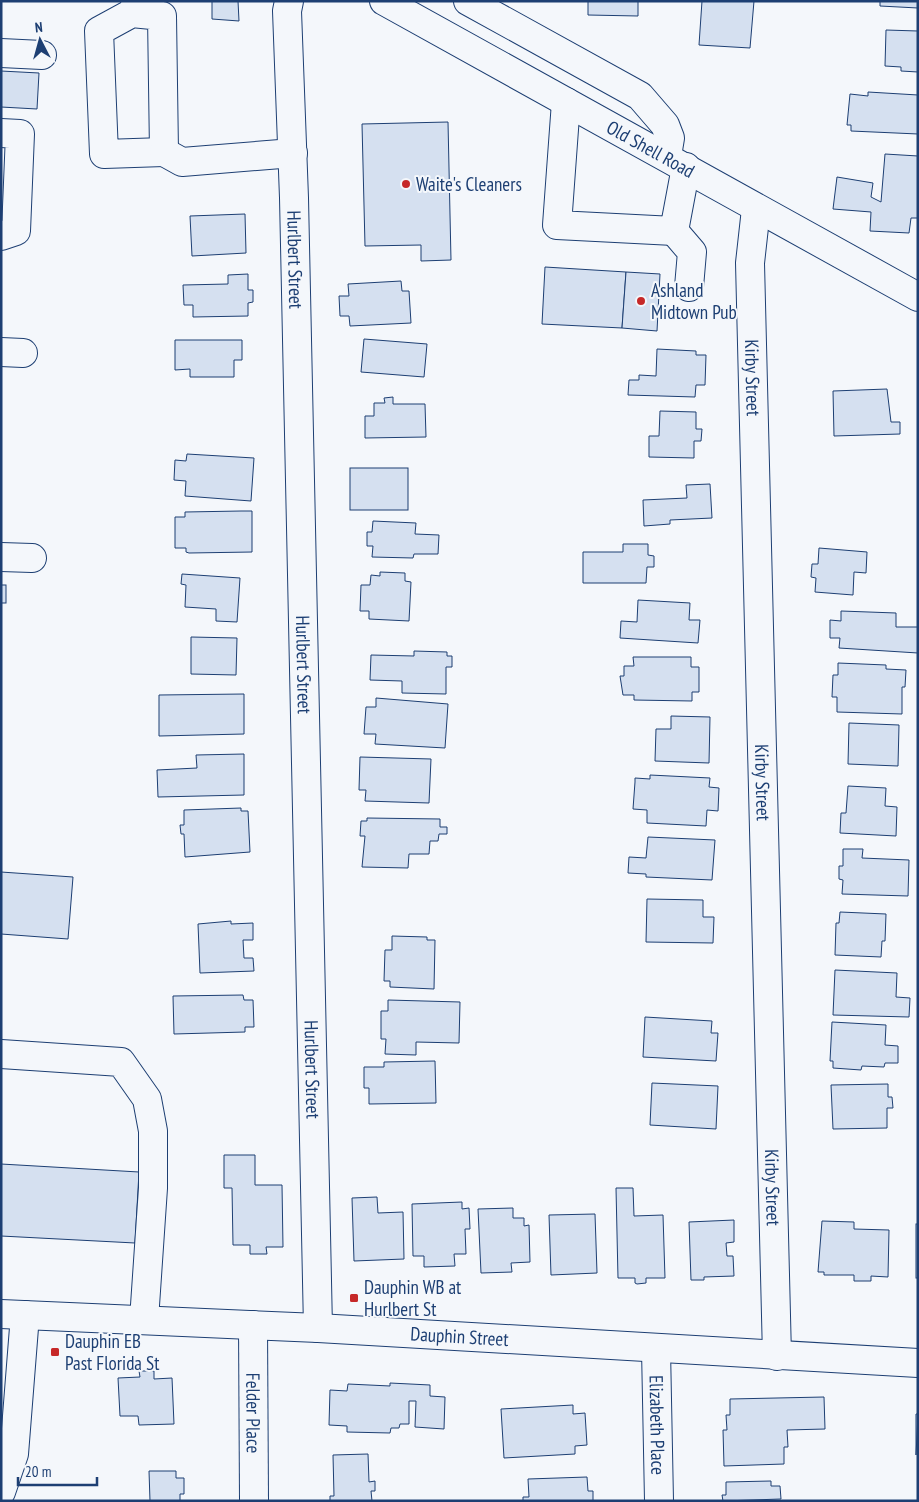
<svg xmlns="http://www.w3.org/2000/svg" width="919" height="1502" font-family="'PT Sans Narrow',sans-serif">
<style>
.building{fill:#d5e0f0;stroke:#1d3f73}
.lines{fill:none;stroke-linecap:round;stroke-linejoin:round}
.minor-casing{stroke:#1d3f73;stroke-width:30}
.major-casing{stroke:#1d3f73;stroke-width:30}
.minor{stroke:#f4f7fb;stroke-width:28}
.major{stroke:#f4f7fb;stroke-width:28}
.poi-dot{fill:#c62828;stroke:#f4f7fb;stroke-width:2}
.labels{text-anchor:middle;dominant-baseline:central;stroke-width:4;stroke-linejoin:round;paint-order:stroke}
.street-label{font-size:19px;fill:#1d3f73;stroke:#f4f7fb}
.poi-label{font-size:19px;fill:#1d3f73;stroke:#f4f7fb;text-anchor:start}
</style>
<rect width="100%" height="100%" fill="#f4f7fb"/>
<g class="building">
<path d="M212 1H238L239 21 212 19Z"/>
<path d="M588 1H638V16L588 15Z"/>
<path d="M702 1H754L750 48 699 45Z"/>
<path d="M880 1H918V8L880 6Z"/>
<path d="M886 30 918 31V72L901 71V67L885 66Z"/>
<path d="M1 71 39 73 37 109 1 107Z"/>
<path d="M868 92 918 95V134L851 131V125H847L850 94 868 96Z"/>
<path d="M448 122 451 260 421 261V245L365 246 362 124Z"/>
<path d="M885 154 918 156V218H911L909 233 870 231 871 212 833 209 837 177 873 183 871 197 881 202Z"/>
<path d="M245 214 246 253 192 256 190 216Z"/>
<path d="M545 267 626 272 622 328 542 324Z"/>
<path d="M626 272 660 274 657 331 622 328Z"/>
<path d="M248 274V290H253V302L248 303V316L193 317V305H184L183 285 228 284V275Z"/>
<path d="M401 281 402 291H409L411 323 350 326 349 316H340L339 296H349L348 284Z"/>
<path d="M364 339 427 344 424 377 361 372Z"/>
<path d="M175 340H242V360H234V377H190V369L175 370Z"/>
<path d="M657 349 696 351V355H706L705 385H696L695 397 628 395 629 380H639V375L656 376Z"/>
<path d="M887 389 891 422H900V434L834 436 833 391Z"/>
<path d="M393 397V404H425L426 437 365 438V416H374V403H385L384 398Z"/>
<path d="M660 411 696 412V429H702L701 441H694V458L649 457V436H659Z"/>
<path d="M187 454 254 458 251 501 185 496 186 481 174 480 175 460 186 461Z"/>
<rect x="350" y="468" width="58" height="42"/>
<path d="M710 484 712 518 670 520V524L644 526 643 500 687 498 686 485Z"/>
<path d="M241 511H252V552L189 553 186 552V548H175V517H185V512Z"/>
<path d="M373 521 416 523 415 534 439 535 438 554H414L413 558 372 557 373 546H367V532H372Z"/>
<path d="M623 544H648V555L654 556V567H647L646 583H583V552H623Z"/>
<path d="M819 548 867 552 866 573 854 572 853 595 815 592 816 578 811 577 812 564H818Z"/>
<path d="M380 572 405 573V581L411 582 409 621 369 619V611H360L361 585H370L371 575 380 576Z"/>
<path d="M182 574 240 578 237 622 216 621V609L185 607 186 585 181 584Z"/>
<rect x="1" y="585" width="5" height="18"/>
<path d="M638 600 690 603 689 620H700L698 643 620 638 621 621 637 622Z"/>
<path d="M841 611 896 613V627H918V653L839 648 840 638H830V620L841 621Z"/>
<path d="M191 637 237 638 236 675 191 674Z"/>
<path d="M414 651 447 652V656H452V667H446V694L402 693V681L370 680 371 655 414 656Z"/>
<path d="M633 657H691V667H699V692H692V701L634 700V695H623L620 676H624V666H634Z"/>
<path d="M838 663 886 665V669L906 670 905 687H902V714L837 712V697H832L833 675H838Z"/>
<path d="M244 694V734L159 736V695Z"/>
<path d="M376 698 448 704 445 748 375 744 376 734H364L366 707H376Z"/>
<path d="M671 716 710 717 709 763 655 761 656 729H671Z"/>
<path d="M849 723 899 725 898 766 848 764Z"/>
<path d="M244 754V795L158 797 157 770 197 768 196 755Z"/>
<path d="M360 757 431 759 429 803 365 801 366 790H359Z"/>
<path d="M650 775 710 778 709 787 719 788 718 811 707 810 706 826 647 823V810L633 809 635 782V778L650 779Z"/>
<path d="M848 786 886 788 885 806 897 807 896 836 840 833 841 813H846Z"/>
<path d="M241 808V811H248L250 852 185 857 184 834H181L180 825H184V810Z"/>
<path d="M367 818 440 819V827H447V834H439L438 841H430L429 854H409L408 868 362 867 365 836H360L361 821H367Z"/>
<path d="M648 837 715 840 712 880 646 877V874L628 873 629 857 646 858Z"/>
<path d="M843 849H863L862 858 909 860 908 896 842 894 843 880 839 879V866H843Z"/>
<path d="M1 872 73 877 68 939 1 934Z"/>
<path d="M647 899 703 900V917H714L713 943 646 942Z"/>
<path d="M840 912 886 914 885 941H882L881 957 835 955 836 923H839Z"/>
<path d="M231 921V924L253 923V940H243L244 958H253L254 971 200 973 198 924Z"/>
<path d="M392 936 427 937V940H435L434 989 390 987V981H384L385 950H392Z"/>
<path d="M835 970 897 973 896 997 910 998 909 1017 833 1015Z"/>
<path d="M243 995 244 1000H253L254 1027H245V1032L174 1034 173 996Z"/>
<path d="M388 1000 460 1002 459 1043 416 1042V1055L385 1054 386 1039H381V1011H388Z"/>
<path d="M645 1017 712 1021 711 1033H718L716 1061 643 1057Z"/>
<path d="M832 1022 886 1025 885 1045 898 1046V1063H885L884 1067 862 1066 861 1070 833 1068V1061H830Z"/>
<path d="M435 1061 436 1103 369 1104V1088H364V1067H384V1062Z"/>
<path d="M652 1083 718 1086 716 1129 650 1125Z"/>
<path d="M888 1084V1097H892L893 1108H887V1128L833 1129 831 1085Z"/>
<path d="M224 1155H255V1185H282L283 1247H266L267 1254H250V1245H233L232 1188H224Z"/>
<path d="M1 1164 139 1172 135 1243 1 1236Z"/>
<path d="M616 1188H633L634 1216 663 1215 665 1278H646V1283L637 1284 635 1283V1278H618Z"/>
<path d="M377 1197 378 1213 403 1212 404 1259 354 1261 352 1198Z"/>
<path d="M462 1202V1209L469 1208 470 1229H465L466 1254H454L455 1266 424 1267V1256H413L412 1204Z"/>
<path d="M513 1208V1218H524V1226L529 1225 530 1262 511 1263 512 1272 481 1273 478 1209Z"/>
<path d="M595 1214 597 1273 551 1275 549 1215Z"/>
<path d="M734 1220V1242L726 1243 727 1256H733L734 1276 704 1277V1280H691L689 1222Z"/>
<path d="M822 1221 854 1222V1229L889 1230 888 1277 871 1276V1281H854V1275H824V1272H818Z"/>
<rect x="916" y="1224" width="2" height="54"/>
<path d="M139 1371H154V1379L172 1378 174 1424 139 1425 138 1416H120L118 1378 140 1377Z"/>
<path d="M390 1383 430 1385V1396L445 1397 444 1429 415 1427 416 1401H409V1424H400L399 1428H391L390 1433 347 1432V1426L329 1425 330 1390 347 1391 348 1384 390 1386Z"/>
<path d="M824 1397 825 1429 787 1430 788 1447H784V1464L724 1466 723 1430H727L726 1415H730V1399Z"/>
<path d="M573 1405V1414L585 1413 587 1445 575 1446V1454L504 1458 501 1409Z"/>
<path d="M916 1414H918L916 1455Z"/>
<path d="M368 1454 369 1482 375 1481V1491H371L372 1501H330V1496H334L333 1455Z"/>
<path d="M149 1471H176V1478H184V1494H180V1501H150Z"/>
<path d="M587 1477 588 1491H593V1501H523V1497H529L528 1479Z"/>
<path d="M771 1481V1486H780L781 1499 723 1501 722 1495H726V1482Z"/>
</g>
<g class="lines">
<g class="minor-casing">
<g id="minor">
<path id="s1" d="M289 1 287 11 294 198 318 1328"/>
<path id="s2" d="M384 1 918 297"/>
<path d="M468 1 640 96 665 125 670 138 667 156"/>
<path d="M132 13 162 16 164 152 104 154 99 31 132 13 137 1"/>
<path d="M1 53 42 55"/>
<path d="M566 102 557 225 674 231 686 167"/>
<path d="M1 133 20 134 16 231 1 236"/>
<path d="M164 152 182 162 293 153"/>
<path id="s3" d="M756 209 750 263 777 1356"/>
<path d="M674 231 692 252 689 287"/>
<path d="M1 352 23 353"/>
<path d="M1 557 32 558"/>
<path d="M1 1054 121 1062 147 1099 153 1131V1188L144 1320"/>
<path id="s4" d="M253 1325 254 1501"/>
<path id="s5" d="M656 1349 659 1501"/>
<path d="M1 1492 14 1454 25 1315"/>
</g>
</g>
<g class="major-casing">
<g id="major">
<path id="s6" d="M1 1314 318 1328 918 1363"/>
</g>
</g>
<use href="#minor" class="minor"/>
<use href="#major" class="major"/>
</g>
<g class="poi-dot">
<circle cx="406" cy="184" r="5"/>
<circle cx="641" cy="301" r="5"/>
<rect x="349" y="1293" width="10" height="10" rx="2.5"/>
<rect x="50" y="1347" width="10" height="10" rx="2.5"/>
</g>
<g class="labels">
<g class="street-label">
<text stroke="none"><textPath href="#s2" startOffset="305">Old Shell Road</textPath></text>
<text stroke="none"><textPath href="#s1" startOffset="259">Hurlbert Street</textPath></text>
<text stroke="none"><textPath href="#s3" startOffset="169">Kirby Street</textPath></text>
<text stroke="none"><textPath href="#s1" startOffset="664">Hurlbert Street</textPath></text>
<text stroke="none"><textPath href="#s3" startOffset="574">Kirby Street</textPath></text>
<text stroke="none"><textPath href="#s1" startOffset="1069">Hurlbert Street</textPath></text>
<text stroke="none"><textPath href="#s3" startOffset="979">Kirby Street</textPath></text>
<text stroke="none"><textPath href="#s6" startOffset="459">Dauphin Street</textPath></text>
<text stroke="none"><textPath href="#s4" startOffset="88">Felder Place</textPath></text>
<text stroke="none"><textPath href="#s5" startOffset="76">Elizabeth Place</textPath></text>
</g>
<g class="poi-label">
<text x="416" y="184">Waite's Cleaners</text>
<text x="651" y="290">Ashland<tspan x="651" dy="22">Midtown Pub</tspan></text>
<text x="364" y="1287">Dauphin WB at<tspan x="364" dy="22">Hurlbert St</tspan></text>
<text x="65" y="1341">Dauphin EB<tspan x="65" dy="22">Past Florida St</tspan></text>
</g>
</g>
<rect width="919" height="1502" fill="none" stroke="#1d3f73" stroke-width="5"/>
<g transform="translate(40 40) rotate(354)" stroke="#f4f7fb" stroke-width="4" paint-order="stroke">
<path d="M0-4L9 19L0 12L-9 19Z" fill="#1d3f73"/>
<text y="-8" font-size="14" font-weight="bold" text-anchor="middle" fill="#1d3f73">N</text>
</g>
<path d="M18 1477v8h79v-8" fill="none" stroke="#1d3f73" stroke-width="2.5"/>
<text x="25" y="1477" font-size="15" fill="#1d3f73" stroke="#f4f7fb" stroke-width="4" paint-order="stroke">20 m</text>
</svg>
